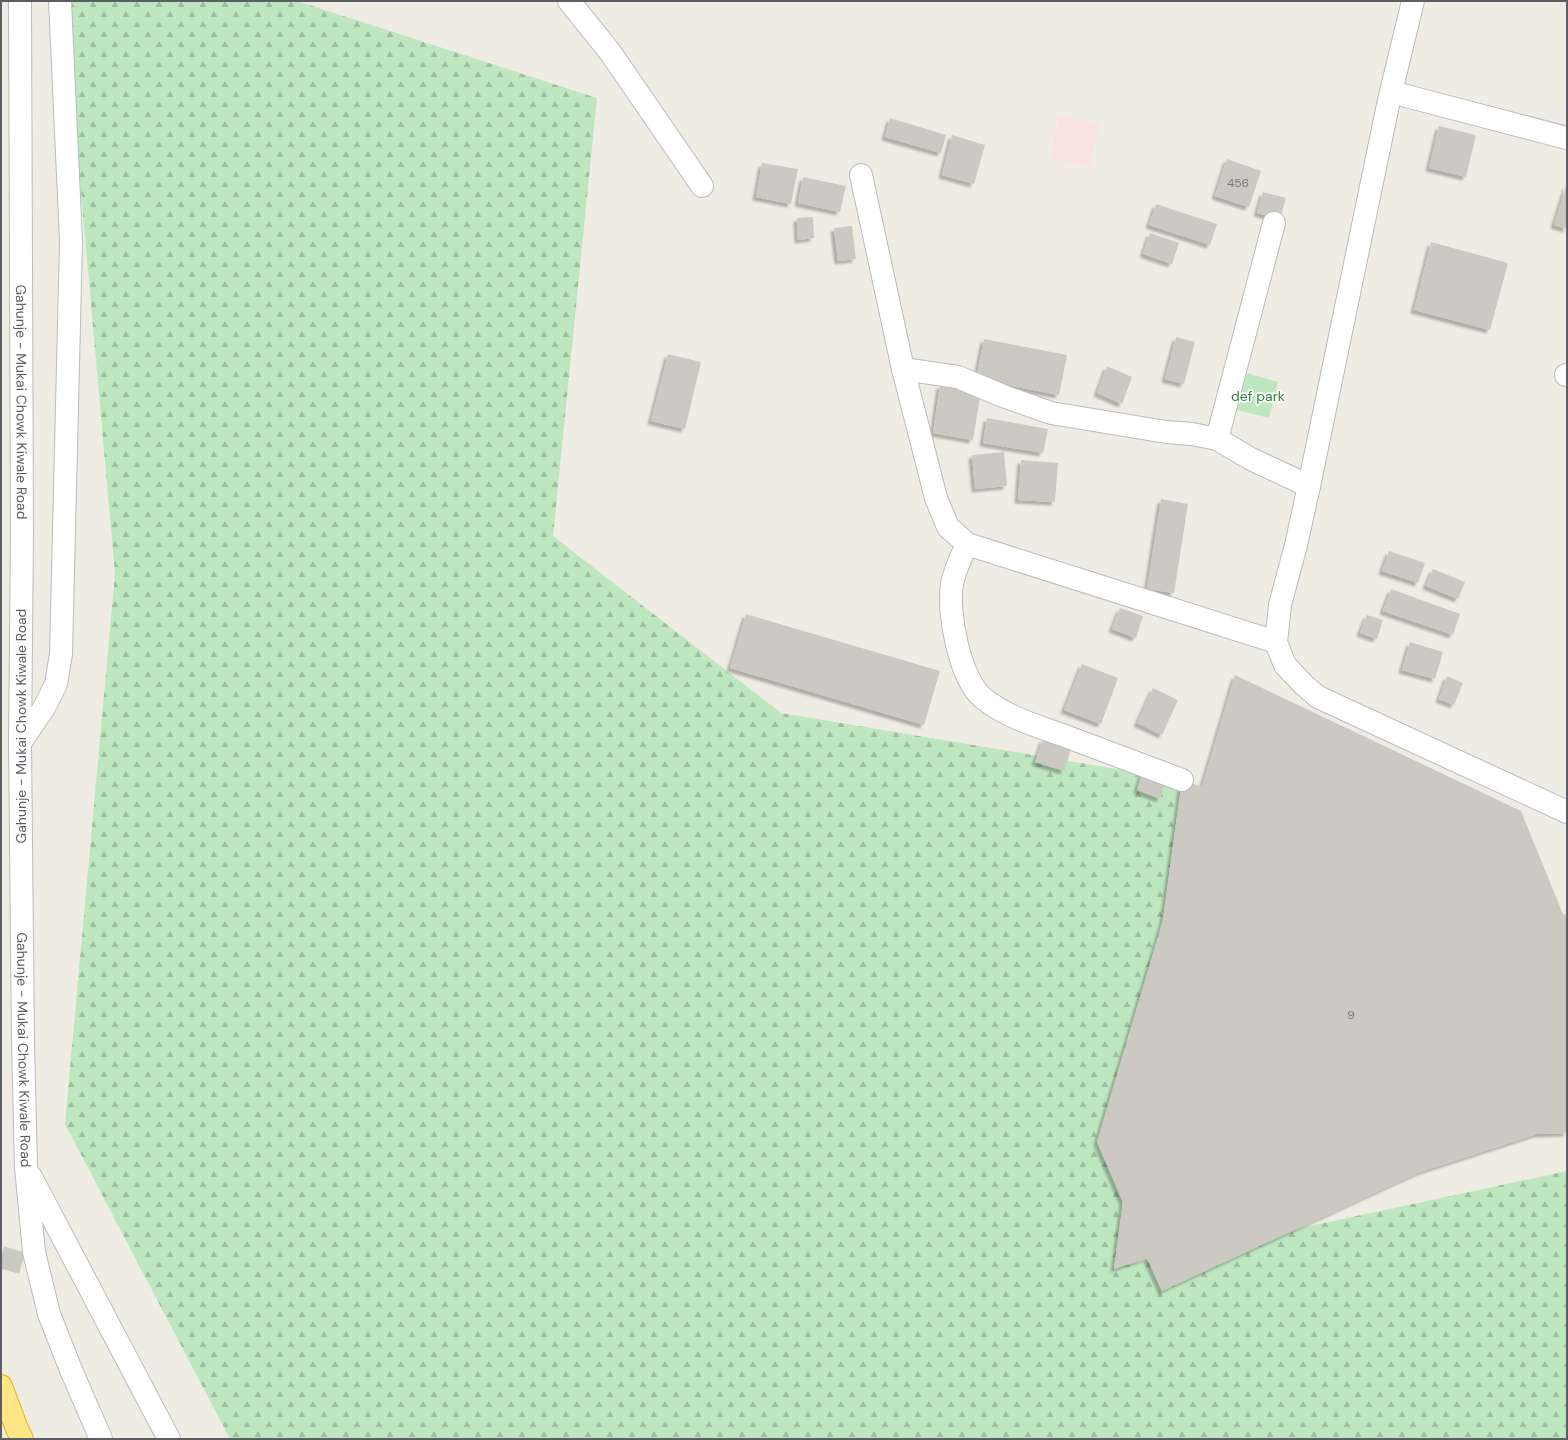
<svg xmlns="http://www.w3.org/2000/svg" width="1568" height="1440" font-family="'DM Sans',sans-serif">
<style>
.medical{fill:#fce2de}
.forest{fill:url(#forest-firs)}
.green{fill:#bee7c0}
.building{fill:#cbc9c2;filter:url(#shadow)}
.lines{fill:none;stroke-linecap:round;stroke-linejoin:round}
.minor-tunnel{stroke:#cacac3;stroke-width:22;stroke-dasharray:22 11;stroke-linecap:butt}
.minor-casing{stroke:#b8bbc0;stroke-width:24}
.highway-casing{stroke:#f1b300;stroke-width:24}
.minor{stroke:#fff;stroke-width:22}
.highway{stroke:#ffe789;stroke-width:22}
.labels{text-anchor:middle;dominant-baseline:central;stroke-width:3.5;stroke-linejoin:round;paint-order:stroke}
.number-label{font-size:12px;fill:#777a7c}
.park-label{font-size:14px;fill:#31863a;stroke:#fff}
.street-label{font-size:14px;fill:#5b5f64;stroke:#fff}
</style>
<defs>
<pattern id="forest-firs" width="22" height="20" patternUnits="userSpaceOnUse"><rect width="22" height="20" fill="#bee7c0"/><path d="M5 1l3.5 6h-7zM16 11l3.5 6h-7z" fill="#9dbea0"/></pattern>
<filter id="shadow"><feDropShadow dx="-3.5" dy="3.5" stdDeviation="1" flood-color="#0004"/></filter>
</defs>
<rect width="100%" height="100%" fill="#efede3"/>
<path class="medical" d="M1059 116 1099 124 1090 166 1050 158Z"/>
<path class="forest" d="M64 1H297L597 98 553 536 781 713 1182 780 1114 1268 1567 1171V1439H230L65 1124 115 574Z"/>
<path class="green" d="M1247 373 1278 382 1269 418 1237 410Z"/>
<g class="building">
<path d="M890 118 946 135 941 153 885 137Z"/>
<path d="M1439 126 1476 135 1466 177 1429 168Z"/>
<path d="M952 135 985 145 974 184 942 175Z"/>
<path d="M1227 159 1261 171 1249 207 1215 196Z"/>
<path d="M762 163 798 169 791 204 756 197Z"/>
<path d="M803 177 846 186 840 212 798 203Z"/>
<path d="M1567 183V229L1554 225Z"/>
<path d="M1263 192 1286 198 1280 219 1257 213Z"/>
<path d="M1156 204 1217 224 1210 245 1149 225Z"/>
<path d="M813 217 814 238 798 240 797 218Z"/>
<path d="M852 226 856 259 838 261 834 228Z"/>
<path d="M1150 233 1179 243 1172 264 1143 254Z"/>
<path d="M1431 242 1508 263 1490 330 1414 310Z"/>
<path d="M1176 337 1195 342 1184 384 1165 379Z"/>
<path d="M984 339 1067 355 1059 395 976 379Z"/>
<path d="M668 354 701 362 685 429 651 421Z"/>
<path d="M1107 366 1132 377 1122 404 1097 393Z"/>
<path d="M940 385 981 391 973 440 933 433Z"/>
<path d="M987 418 1048 429 1043 453 983 443Z"/>
<path d="M1004 452 1007 486 975 489 972 455Z"/>
<path d="M1021 460 1058 463 1055 502 1018 500Z"/>
<path d="M1161 499 1188 504 1174 593 1147 589Z"/>
<path d="M1389 551 1425 563 1418 583 1382 571Z"/>
<path d="M1433 569 1465 582 1458 599 1426 586Z"/>
<path d="M1391 589 1460 614 1453 635 1383 611Z"/>
<path d="M1120 608 1143 616 1136 638 1112 629Z"/>
<path d="M746 614 940 671 924 725 730 668Z"/>
<path d="M1367 615 1383 620 1377 639 1360 633Z"/>
<path d="M1410 642 1443 652 1435 679 1402 670Z"/>
<path d="M1082 664 1118 678 1101 724 1064 710Z"/>
<path d="M1235 675 1521 811 1563 914 1567 915V1133L1537 1134 1420 1172 1162 1291 1147 1258 1114 1269 1123 1202 1097 1142 1163 920 1182 780 1202 787Z"/>
<path d="M1447 676 1463 683 1454 705 1439 699Z"/>
<path d="M1153 688 1178 700 1162 735 1137 723Z"/>
<path d="M1043 739 1071 749 1064 771 1035 762Z"/>
<path d="M1142 773 1166 781 1160 799 1137 790Z"/>
</g>
<g class="lines">
<path class="minor-tunnel" d="M1 1257 38 1268"/>
<g class="minor-casing">
<g id="minor">
<path id="s1" d="M20 1 22 534 20 743 23 1042 26 1167 34 1252 49 1314 71 1370 101 1439"/>
<path d="M569 1 610 52 702 186"/>
<path d="M1413 1 1389 100 1309 486 1296 545 1280 605 1276 642 1285 665 1304 685 1318 697 1567 812"/>
<path d="M1391 92 1567 138"/>
<path d="M861 175 903 369 936 498 948 527 967 544 1276 642"/>
<path d="M903 369 958 377 1003 396 1051 413 1166 432 1192 434 1217 439 1251 459 1309 486"/>
<path d="M1566 375H1567"/>
<path d="M1217 439 1274 223"/>
<path d="M967 544C961 557 955 569 952 584 947 612 960 680 983 698 1006 717 1037 726 1065 736 1104 751 1143 765 1182 780"/>
<path d="M20 743 44 708 56 684 61 654 71 241 60 1"/>
<path d="M31 1177 169 1439"/>
</g>
</g>
<g class="highway-casing">
<path id="highway" d="M1 1386 17 1429 22 1439"/>
</g>
<use href="#minor" class="minor"/>
<use href="#highway" class="highway"/>
</g>
<g class="labels">
<g class="number-label">
<text x="1238" y="183">456</text>
<text x="1351" y="1015">9</text>
</g>
<g class="park-label">
<text x="1258" y="396">def park</text>
</g>
<g class="street-label">
<text stroke="none"><textPath href="#s1" startOffset="401">Gahunje - Mukai Chowk Kiwale Road</textPath></text>
<text transform="translate(21 726) rotate(-90)">Gahunje - Mukai Chowk Kiwale Road</text>
<text stroke="none"><textPath href="#s1" startOffset="1049">Gahunje - Mukai Chowk Kiwale Road</textPath></text>
</g>
</g>
<rect width="1568" height="1440" fill="none" stroke="#5b5f64" stroke-width="4"/>
</svg>
